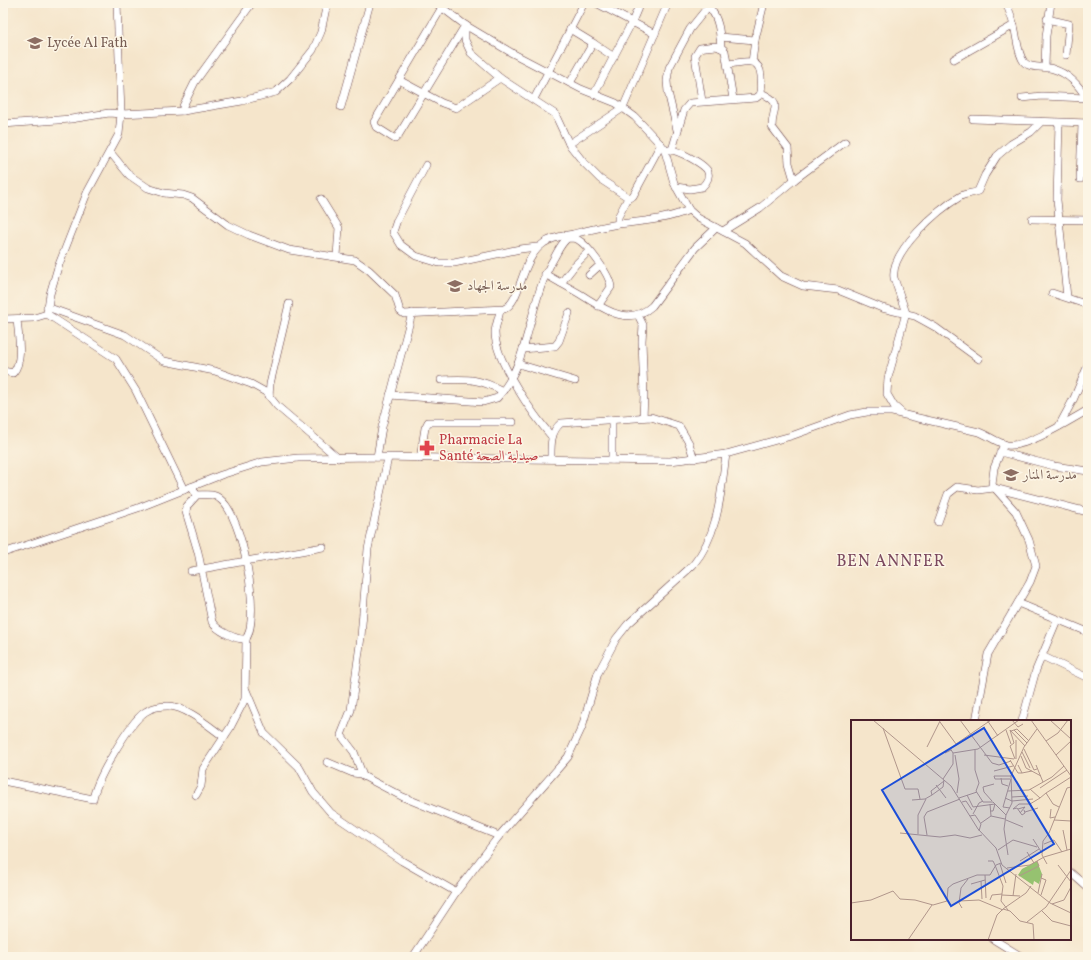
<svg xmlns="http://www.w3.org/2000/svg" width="1091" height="960" font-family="Vollkorn,Amiri,serif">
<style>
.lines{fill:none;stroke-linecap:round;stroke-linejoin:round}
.minor-casing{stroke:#643d43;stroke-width:8}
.minor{stroke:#fff;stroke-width:7}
.labels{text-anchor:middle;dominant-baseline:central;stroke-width:3;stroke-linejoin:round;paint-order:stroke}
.education-label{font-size:14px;fill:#785e54;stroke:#fcf5e5;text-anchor:start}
.health-label{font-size:14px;fill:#be3a42;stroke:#fcf5e5;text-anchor:start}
.quarter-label{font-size:16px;letter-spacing:1px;fill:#7b485e;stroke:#fcf5e5}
.inset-road{fill:none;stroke:#b1968b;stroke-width:1}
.view{fill:#1d4ed8;fill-opacity:0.15;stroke:#1d4ed8;stroke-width:2}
.inset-edge{fill:none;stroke:#4a1f2b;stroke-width:2}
</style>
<rect width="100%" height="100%" fill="#fcf5e5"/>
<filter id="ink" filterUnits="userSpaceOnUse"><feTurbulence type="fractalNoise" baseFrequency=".025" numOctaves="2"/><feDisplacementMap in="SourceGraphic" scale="8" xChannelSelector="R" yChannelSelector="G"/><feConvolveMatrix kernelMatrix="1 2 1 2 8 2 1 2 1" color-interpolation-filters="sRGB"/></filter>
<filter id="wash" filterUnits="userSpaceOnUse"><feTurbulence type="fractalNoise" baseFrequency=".012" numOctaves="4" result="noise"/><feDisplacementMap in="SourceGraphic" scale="16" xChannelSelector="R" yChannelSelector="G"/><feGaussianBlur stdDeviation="0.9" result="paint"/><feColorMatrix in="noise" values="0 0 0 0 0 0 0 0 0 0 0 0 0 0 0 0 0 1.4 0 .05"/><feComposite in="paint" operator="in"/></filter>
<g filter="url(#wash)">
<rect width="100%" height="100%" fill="#f5e5cb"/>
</g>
<g filter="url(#ink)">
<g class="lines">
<g class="minor-casing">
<g id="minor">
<path d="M117 3 121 114 119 134 87 193 58 267 50 294 47 314 116 359 136 391 184 490"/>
<path d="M436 3 465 25 512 53 581 89 616 103 635 117 664 148 674 183 689 210 698 218 745 243 781 276 803 286 838 290 882 308 915 316 935 327 979 359"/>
<path d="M596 3 655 34"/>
<path d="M1006 3C1009 10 1012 18 1014 26 1017 36 1017 53 1024 62 1030 69 1045 66 1053 69 1070 74 1080 86 1088 101"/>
<path d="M709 7C719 18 720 33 721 48"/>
<path d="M441 9 374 122 376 127 395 139 398 136 464 27"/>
<path d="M1047 19 1069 24 1066 55"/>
<path d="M465 25V40L471 53 500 78 555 114 569 144 584 163 600 179 629 198 633 196 661 144"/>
<path d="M570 29 593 43 570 83"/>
<path d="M720 37 755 40"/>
<path d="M593 43 614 57"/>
<path d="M954 59 1014 25"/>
<path d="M752 62 755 40 764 3"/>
<path d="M1045 67 1046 36 1051 3"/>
<path d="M399 80 442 103 456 108 500 78"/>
<path d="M761 93C784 103 772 107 772 127L788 148 789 163 794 180"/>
<path d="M594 94 632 22 640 3"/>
<path d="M1022 98 1042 96 1086 98"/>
<path d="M534 99 584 3"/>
<path d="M702 101 695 56 700 48C709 47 719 43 725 51L733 99"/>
<path d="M341 107 370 3"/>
<path d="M183 111V106L195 82 252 3"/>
<path d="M973 119 1088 123"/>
<path d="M1059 123 1057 200 1067 297"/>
<path d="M3 124 71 119 109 113 121 114 183 111 242 101 276 92 290 79 313 50 321 32 327 3"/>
<path d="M677 130 668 92 667 81 669 68 690 29 711 3"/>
<path d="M569 144 623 108 668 3"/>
<path d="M669 150C677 149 706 165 708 172 710 178 706 183 702 187L690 189 676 187"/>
<path d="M672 150 684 110 690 103 756 98 760 95C763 89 761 83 761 76 759 55 744 63 728 64"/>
<path d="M110 152 129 175 148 188 164 193 183 195 192 198 228 225 249 235 289 250 355 260 369 270 395 295 400 311 404 314 504 309C522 301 520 259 544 243 552 237 563 236 573 234 588 230 602 227 618 224 643 221 665 220 689 210"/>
<path d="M426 165 397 220 393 232 401 245 416 256 439 263H454L520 249 537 247"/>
<path d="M1080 179 1082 124"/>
<path d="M321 199 339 228 337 256"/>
<path d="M1032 219 1088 220"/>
<path d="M618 224V217L628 198"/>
<path d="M723 231 760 208 794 180 845 142"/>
<path d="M545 274C557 281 568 287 580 294 603 308 627 328 652 306L695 248 716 228"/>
<path d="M589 275 600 265"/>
<path d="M561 283 575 265 589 251"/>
<path d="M1052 293 1088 305"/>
<path d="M289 304 270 384 269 396 277 406 338 458"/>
<path d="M47 307 125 335 164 361 215 371 251 384 269 394"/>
<path d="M500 310C499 318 495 326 495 333 495 361 534 416 552 437"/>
<path d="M638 315 643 325 642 341 644 396 643 417"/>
<path d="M3 319 34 318 47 314"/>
<path d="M523 349 555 346 559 341 569 313"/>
<path d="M518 364 575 381"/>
<path d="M3 371 13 373C24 361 18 334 17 319"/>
<path d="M441 380C469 379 478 378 503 391"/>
<path d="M390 395 483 402 497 398C531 361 528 301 554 258 558 251 561 243 568 238 571 238 574 238 577 239 588 245 610 275 611 287L598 306"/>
<path d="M902 413 894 406 887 394 888 378 906 313 894 278C890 251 939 209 961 196 966 193 972 194 978 191L985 175 997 156 1011 144 1031 132 1041 122"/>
<path d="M1059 426 1074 398 1088 365"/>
<path d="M1000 452 1054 466 1088 471"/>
<path d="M377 457 382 427 412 313"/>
<path d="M388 458 368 549 361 637 351 710 341 735 354 752 363 776 403 797 499 836"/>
<path d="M420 459 425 428 428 422H513"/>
<path d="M551 459C551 446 550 432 561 423L651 417 679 426 689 443 694 459"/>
<path d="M612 460V420"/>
<path d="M191 487 197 495C205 495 214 493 220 499 243 516 261 616 246 639 237 640 217 631 212 622L198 552 186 512 187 506 197 495"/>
<path d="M938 522 948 494 957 487 978 490 994 488 1088 512"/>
<path d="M3 553 138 508 221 475 262 462 298 458 377 457 670 461 726 454 791 436 850 415 867 412H892L979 432C988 435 997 443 1007 445 1027 448 1070 420 1088 410"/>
<path d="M191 571 323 547"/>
<path d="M1018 603 1088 632"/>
<path d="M1042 656 1088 678"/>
<path d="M246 690 264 733 299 767 313 792 331 813 402 861 456 892"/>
<path d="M976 721 988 654 1030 582 1036 566 1029 540 1016 512 992 485 994 468 1004 444"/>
<path d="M1022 721 1036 670 1057 620"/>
<path d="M327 762 353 773 361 774"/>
<path d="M3 781 93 799C96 780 129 723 145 712 151 708 161 706 168 706 186 706 210 727 224 737"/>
<path d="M196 795 201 786 203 769 230 728 245 699 246 639"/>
<path d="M1070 872 1088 888"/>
<path d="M993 939 1022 957"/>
<path d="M413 957 456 892 499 836 568 757 582 727 598 673 616 639 628 624 693 565C719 534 721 492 726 454"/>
</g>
</g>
<use href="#minor" class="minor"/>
</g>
</g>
<defs>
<g id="school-bare" transform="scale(1.2)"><path d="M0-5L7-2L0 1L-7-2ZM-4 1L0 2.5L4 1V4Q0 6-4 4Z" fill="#8d6e63" stroke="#fcf5e5" stroke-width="2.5" paint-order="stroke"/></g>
<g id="pharmacy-bare" transform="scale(1.2)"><path d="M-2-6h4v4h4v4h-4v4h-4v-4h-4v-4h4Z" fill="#e0444e" stroke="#fcf5e5" stroke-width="2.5" paint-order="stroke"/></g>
</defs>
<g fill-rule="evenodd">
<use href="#school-bare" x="35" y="43"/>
<use href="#school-bare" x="455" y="286"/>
<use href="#pharmacy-bare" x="427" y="448"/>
<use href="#school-bare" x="1011" y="475"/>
</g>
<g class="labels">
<g class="education-label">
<text x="47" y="43">Lycée Al Fath</text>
<text x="467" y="286">مدرسة الجهاد</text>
<text x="1023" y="475">مدرسة المنار</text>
</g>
<g class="health-label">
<text x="439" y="440">Pharmacie La<tspan x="439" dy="16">Santé صيدلية الصحة</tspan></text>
</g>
<g class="quarter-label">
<text x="891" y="562">BEN ANNFER</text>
</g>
</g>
<g transform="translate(851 720)">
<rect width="220" height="220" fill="#f5e5cb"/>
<path d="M186 141 191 154 188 164 183 161 182 165 167 155 171 149Z" fill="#96c270"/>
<path class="inset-road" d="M22 0 100 66 127 109 145 128 151 145 199 183 220 193M109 0 141 43 148 45 160 41M136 0 147 16M161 0 167 7 172 4M180 0 220 56M199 0 220 19M89 2 105 24 140 0M32 8 54 69H67L69 79M155 10 160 24M159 10 163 23 159 26 164 39M159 10 174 26M163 10 176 23M160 11 166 9 178 21M165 20V39M195 21 207 13 217 0M76 27 89 1M173 29 183 50 186 49M100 30 94 33 99 28 102 33M124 30V50L128 63 125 71 132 82H142L155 95M171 32 179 48M104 35 108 59 106 73M133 35 163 39M205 35 220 21M170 36 175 48 190 56M159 40 167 53H171M167 45 171 53 181 51M185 45 192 62M143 51 162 46M150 58 151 64 157 66M92 59 102 44V33L127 29 168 0M159 59H144L143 56H160M93 61 80 71 81 75 92 67 93 60M85 65 95 78M189 68 216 50M179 69 189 78 195 73 202 84 208 87M157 71 178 70 201 57 213 46M195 73 220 57M116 75 122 87 144 84 142 91H139M161 77 177 76M108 78 126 72M154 78 161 81 182 79M61 80 74 79 81 75M141 81 133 72 132 67 143 64M111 82 115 81 121 90M139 84 140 96 154 99M159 88 152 87 160 59M162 89 168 84H179L189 78M162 89 166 88 171 95 174 93 173 90M167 89 174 87 169 93M200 89 199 98 204 97M174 92 187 88M122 94 128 83 132 81M119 96 124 95 130 104 128 111M155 100 172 107M203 100 220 101M130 103 140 96M212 110 216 130M49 113 89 117 104 115 119 118 131 115M67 114V95L75 79M76 115 73 97 76 92 109 79M182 119 191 133M193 124 203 120 211 132M147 130 162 120 186 127M176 132 183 143M157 135 153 109 155 95 161 83 160 56 173 27 186 9M137 141H142L144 145 152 166 150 181 157 190M169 141 188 129M149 144 155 163M196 144 191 135 192 121 198 113 216 68 220 67M207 145 220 162M156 148 179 145 193 137 220 129M134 155 135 178M168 156 188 146 186 141M130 161 131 179M120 164 134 160M187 173 191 154M151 175 169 176M190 175 195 160 190 158M162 176 165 154M139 180 141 175 151 174M108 181 128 180 152 190M0 183 20 180 42 171 49 179 64 180 82 185 96 181 97 168 102 164 126 155H139L145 145 150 143M201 184 213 180 220 167M111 188 108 183 110 168 117 159M152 189 175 173 180 166M191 191 201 201 220 206M176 202 195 187 220 150M57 220 81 185M137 220 146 195 152 189 159 191 169 201 182 204 183 220"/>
<path class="view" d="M133 8 203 124 100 186 31 70Z"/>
<rect width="220" height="220" class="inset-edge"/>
</g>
<rect width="1091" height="960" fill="none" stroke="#fcf5e5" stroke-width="16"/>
</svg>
